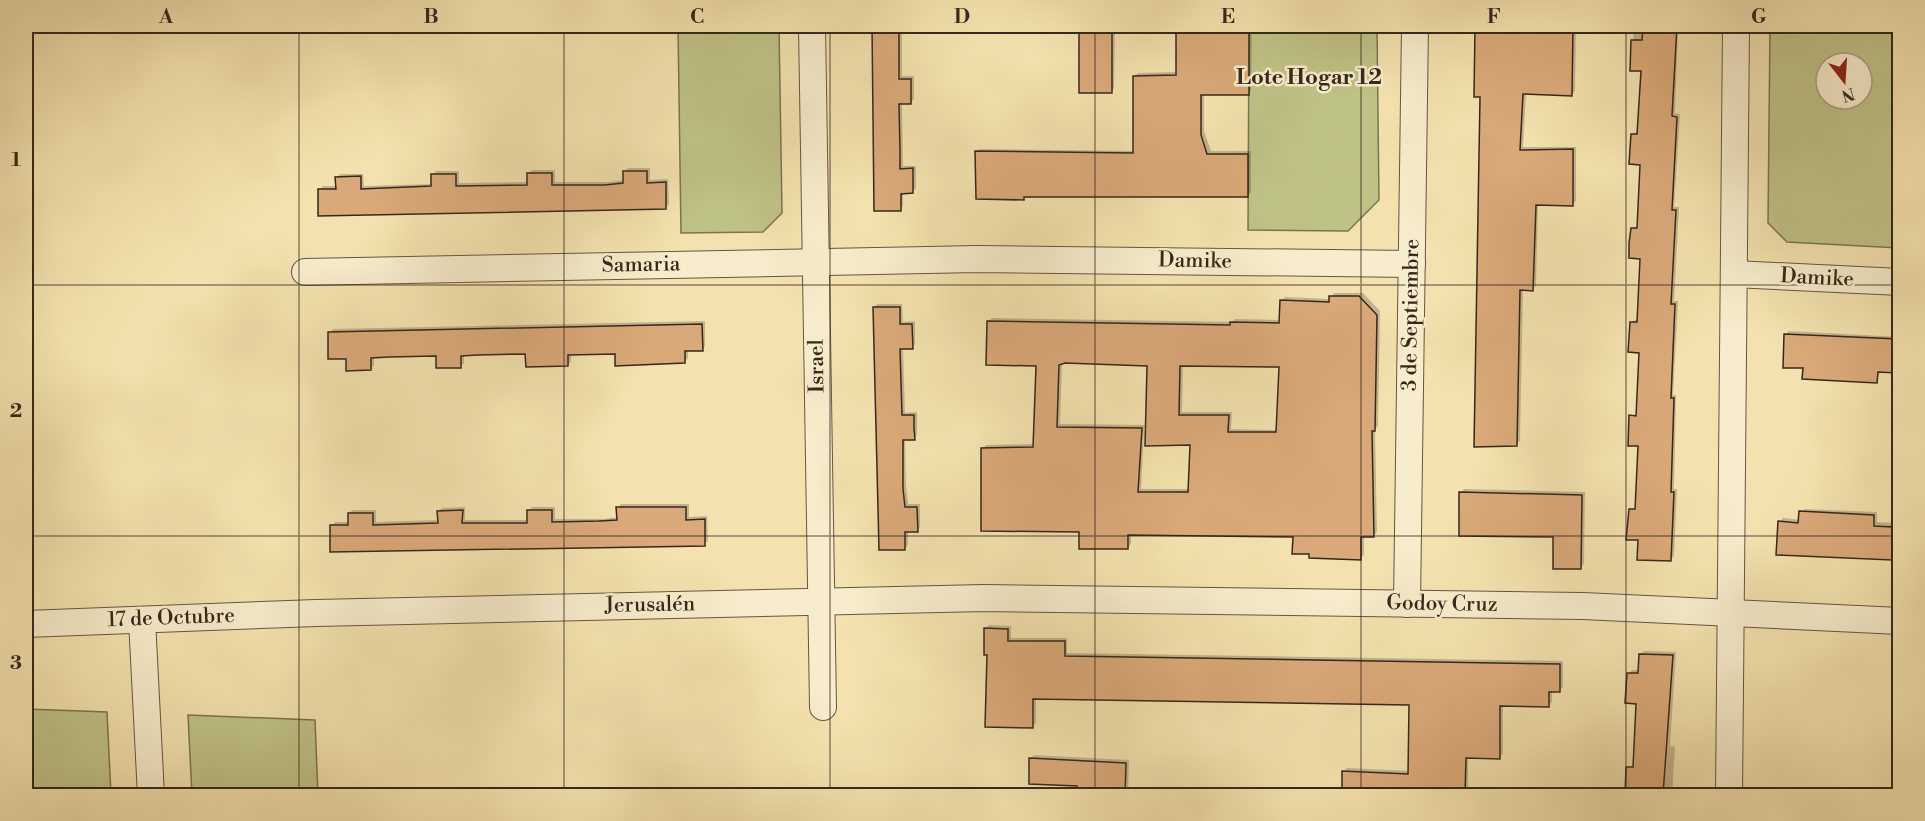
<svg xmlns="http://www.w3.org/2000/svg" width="1925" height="821" font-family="'Libre Bodoni',serif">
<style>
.green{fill:#bfc287;stroke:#7a7452;stroke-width:1.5;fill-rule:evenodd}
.shadow{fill:#0003;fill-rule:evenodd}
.building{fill:#daa97a;stroke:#36271d;stroke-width:1.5;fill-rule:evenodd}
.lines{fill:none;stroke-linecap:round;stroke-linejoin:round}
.street-casing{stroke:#655642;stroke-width:28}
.street{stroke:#f7eccb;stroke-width:26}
.grid{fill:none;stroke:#36271d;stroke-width:1.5;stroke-opacity:0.55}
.labels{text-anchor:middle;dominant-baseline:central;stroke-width:5;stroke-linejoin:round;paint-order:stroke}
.street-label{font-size:21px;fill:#36271d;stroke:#f7eccb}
.neighbourhood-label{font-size:22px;font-weight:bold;fill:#36271d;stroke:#f7eccb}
.neatline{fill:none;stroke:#36271d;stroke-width:2}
.grid-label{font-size:20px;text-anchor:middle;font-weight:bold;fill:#36271d}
</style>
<rect width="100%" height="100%" fill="#f3e2af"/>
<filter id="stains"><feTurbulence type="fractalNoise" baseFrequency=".00333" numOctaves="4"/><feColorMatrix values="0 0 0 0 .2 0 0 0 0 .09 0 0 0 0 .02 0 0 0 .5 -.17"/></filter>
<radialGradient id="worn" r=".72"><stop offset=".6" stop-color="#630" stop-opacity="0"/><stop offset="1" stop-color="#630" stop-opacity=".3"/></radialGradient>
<g class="green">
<path d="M678 26H779L782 213 763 232 681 233Z"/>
<path d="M1249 26H1377L1379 200 1348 231 1248 230Z"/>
<path d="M1770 26H1899V248L1787 242 1768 223ZM1826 63H1862V99H1826Z"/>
<path d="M26 709 107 712 111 795H26Z"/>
<path d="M188 715 315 720 318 795H192Z"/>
</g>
<g class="shadow">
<path d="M335 26H362V30L358 33H335Z"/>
<path d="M431 26H457V28L454 31H431Z"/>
<path d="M527 26H549L551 28 527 30Z"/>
<path d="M622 26H647L622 28Z"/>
<path d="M874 26H902V76H914V99L911 103H902L903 166H916V188L912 192H903V206L900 210H875Z"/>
<path d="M986 26H1252L1251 90 1248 93 1204 94V131L1211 151H1251V192L1248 195H1026L1023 198 977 152 980 149 1135 151 1134 77 1138 73 1177 72 1178 26H1115L1114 88 1111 92 1081 28Z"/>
<path d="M1452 26H1576L1575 91 1572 94 1526 93 1523 147H1576V201L1572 205 1538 204 1536 286 1532 289H1523L1520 441 1516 444 1476 32H1452Z"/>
<path d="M1634 26H1678L1675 113 1680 114 1674 207H1679L1674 301H1678L1673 395H1676L1674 489H1677L1674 556 1670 560 1640 538 1630 510 1637 506 1640 445 1631 416 1638 413 1641 351 1631 322 1638 319 1641 257 1632 229 1639 225 1642 163 1633 134 1639 131 1642 70 1632 69Z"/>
<path d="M628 168H650V180L668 179 669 204 665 208 319 190 323 186H337V177L340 174H363L364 186 433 184V175L436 171H459V183L528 182V174L532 170H555V182H609L624 180V172Z"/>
<path d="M1334 293H1363L1380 311 1378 426 1375 429 1377 532 1374 535H1364V555L1360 558 1294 536 1131 534V544L1127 548 1081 531 982 449 986 445 1035 444 1037 364 988 321 992 318 1232 322 1235 319 1281 320V301L1285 297 1331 299ZM1062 362 1149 364 1147 425 1060 424ZM1183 364 1280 365 1277 430 1231 429 1232 412H1182ZM1144 427 1191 444 1189 489H1141Z"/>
<path d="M878 304H902L903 322 915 321V344L912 348H903L905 413 917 412V435L914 439H905L906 485 908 504H920V527L917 530H908V545L905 548 874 307Z"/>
<path d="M705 321V346L702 350H688V358L684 362 616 353H571V361L568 365 527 353 464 354V363L460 366 437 354 374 357V365L371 369 348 357 330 333 333 329Z"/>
<path d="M1789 331 1900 337V373L1880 372 1876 382 1804 367 1786 334Z"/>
<path d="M1464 489 1585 492 1584 564 1580 567 1555 535 1460 493Z"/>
<path d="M621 504H689V517L707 516 708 541 704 544 332 526 335 522H350L349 513 353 510H376V522L439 520V511L442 508 465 507V520H529V511L532 507H555V519H603L618 517V508Z"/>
<path d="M1804 509 1877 512V522L1900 523V560L1778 554 1780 522 1783 518 1800 520Z"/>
<path d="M989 625 1011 626V638H1067V653L1563 661V687L1559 690 1552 691V702L1548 706 1503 705V754L1499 757H1468V796H1344L1343 772 1347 768 1409 771 1411 704 1036 698V723L1032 726 989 654 985 629Z"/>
<path d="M1644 651 1676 652 1670 746 1675 747 1672 796H1626L1628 768 1635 764 1638 702 1629 674 1632 670H1640V655Z"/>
<path d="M1034 755 1129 760 1128 796H1078V785L1030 759Z"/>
<path d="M1239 790H1270V796H1235Z"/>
</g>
<g class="building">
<path d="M872 26H899V79H911V104H899L900 151V169L913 168V193L901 194V211H874Z"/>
<rect x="1079" y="26" width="33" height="67"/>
<path d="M1176 26H1249V95H1201V135L1207 154H1248V197H1024V200L976 199 975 151 1133 153V76L1176 75Z"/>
<path d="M1475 26H1573L1572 96 1523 94 1520 150 1573 149V206L1536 205 1533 291 1520 290 1517 446 1474 447 1480 97H1474Z"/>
<path d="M1643 26H1677L1672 116 1677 117 1672 210H1676L1671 304H1675L1671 398H1674L1671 492H1674L1671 561 1637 560 1638 540H1626L1629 509H1635L1638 446H1628L1629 415 1636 416 1639 353 1628 352 1630 322H1637L1640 259 1629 258V243L1631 228H1637L1640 165 1629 164 1631 134H1637L1641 71H1630L1631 40H1642Z"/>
<path d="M623 171H647V183L666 182V209L318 216V189H336L335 177 361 176V189L431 186V174H456V186L527 185V173H552V185H605L623 183Z"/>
<path d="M1329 296H1359L1377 315 1375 431H1372L1374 537H1361V560L1309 558V554H1292L1293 537 1128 535V549H1079V532L981 531V448L1033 447 1036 366 986 365 987 321 1230 325V322L1279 323 1280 300 1329 302ZM1065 363 1147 366 1145 446 1190 445 1188 492H1138L1142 428 1057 427 1059 365ZM1180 366 1279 367 1276 432H1228L1229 415H1179Z"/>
<path d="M873 307H900V324H912L913 349H900L902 415H914V428L915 440H903V489L905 507H917L918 532H905V550H879Z"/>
<path d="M702 324 703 351H685V363L615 366V354L568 355V366L526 367 525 354 478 355 461 356V368H436V356L389 357 371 358V370L346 371V359H328V332Z"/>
<path d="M1784 334 1899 339 1897 373 1878 372 1877 383 1802 379 1803 368H1783Z"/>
<path d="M1459 492 1582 495 1581 569H1553V537L1459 536Z"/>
<path d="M616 507H686V520L705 519V546L330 552V525H348V513H373V525L438 523 437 511 463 510 462 523H527V510H552V522L599 521 617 520Z"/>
<path d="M1799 511 1874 515V526L1893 527 1892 560 1776 555 1778 521 1798 523Z"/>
<path d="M984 628 1008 629V641H1065V656L1560 664V692H1549V707L1500 706V759L1466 758 1465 795H1342V771L1408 774 1409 705 1033 699V728L985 727 987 655H984Z"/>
<path d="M1639 654 1673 655 1663 795H1625L1626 767H1633L1636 704 1625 703 1627 673H1638Z"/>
<path d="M1029 758 1126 763 1125 795H1077V786L1029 784Z"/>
</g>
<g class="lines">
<g class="street-casing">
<g id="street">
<path d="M812 26 823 707"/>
<path d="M305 272 978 259 1412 264"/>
<path d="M1734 274 1900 282"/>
<path d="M1407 604 1415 26"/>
<path d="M142 620 151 796"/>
<path d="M26 624 316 613 984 598 1583 606 1900 621"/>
<path d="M1729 796 1736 26"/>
</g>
</g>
<use href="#street" class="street"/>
</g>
<path class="grid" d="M299 26V796M564 26V796M830 26V796M1095 26V796M1361 26V796M1626 26V796M26 285H1900M26 536H1900"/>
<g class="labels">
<g class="street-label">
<text transform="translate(1195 261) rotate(1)">Damike</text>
<text transform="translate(641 265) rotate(-1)">Samaria</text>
<text transform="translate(1817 278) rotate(3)">Damike</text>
<text transform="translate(1411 315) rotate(-89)">3 de Septiembre</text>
<text transform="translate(817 366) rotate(-91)">Israel</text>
<text transform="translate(1442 604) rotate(1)">Godoy Cruz</text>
<text transform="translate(650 605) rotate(-1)">Jerusalén</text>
<text transform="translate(171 618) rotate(-2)">17 de Octubre</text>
</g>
<g class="neighbourhood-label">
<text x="1309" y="77">Lote Hogar 12</text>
</g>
</g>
<rect width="1925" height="821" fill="none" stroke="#f3e2af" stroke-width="66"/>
<g transform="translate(1844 81) rotate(163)"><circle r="28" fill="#f7eccb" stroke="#aa9d85" stroke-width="1.5"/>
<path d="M0-4.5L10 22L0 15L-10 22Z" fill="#8f2418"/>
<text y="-9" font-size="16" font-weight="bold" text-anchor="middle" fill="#36271d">N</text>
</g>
<rect x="33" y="33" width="1859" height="755" class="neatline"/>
<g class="grid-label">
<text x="166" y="23">A</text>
<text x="431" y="23">B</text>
<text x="697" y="23">C</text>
<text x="962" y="23">D</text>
<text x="1228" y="23">E</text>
<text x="1494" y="23">F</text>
<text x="1759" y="23">G</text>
<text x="16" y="166">1</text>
<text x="16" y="417">2</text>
<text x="16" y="669">3</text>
</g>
<rect width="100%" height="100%" filter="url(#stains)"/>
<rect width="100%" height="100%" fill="url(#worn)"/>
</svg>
